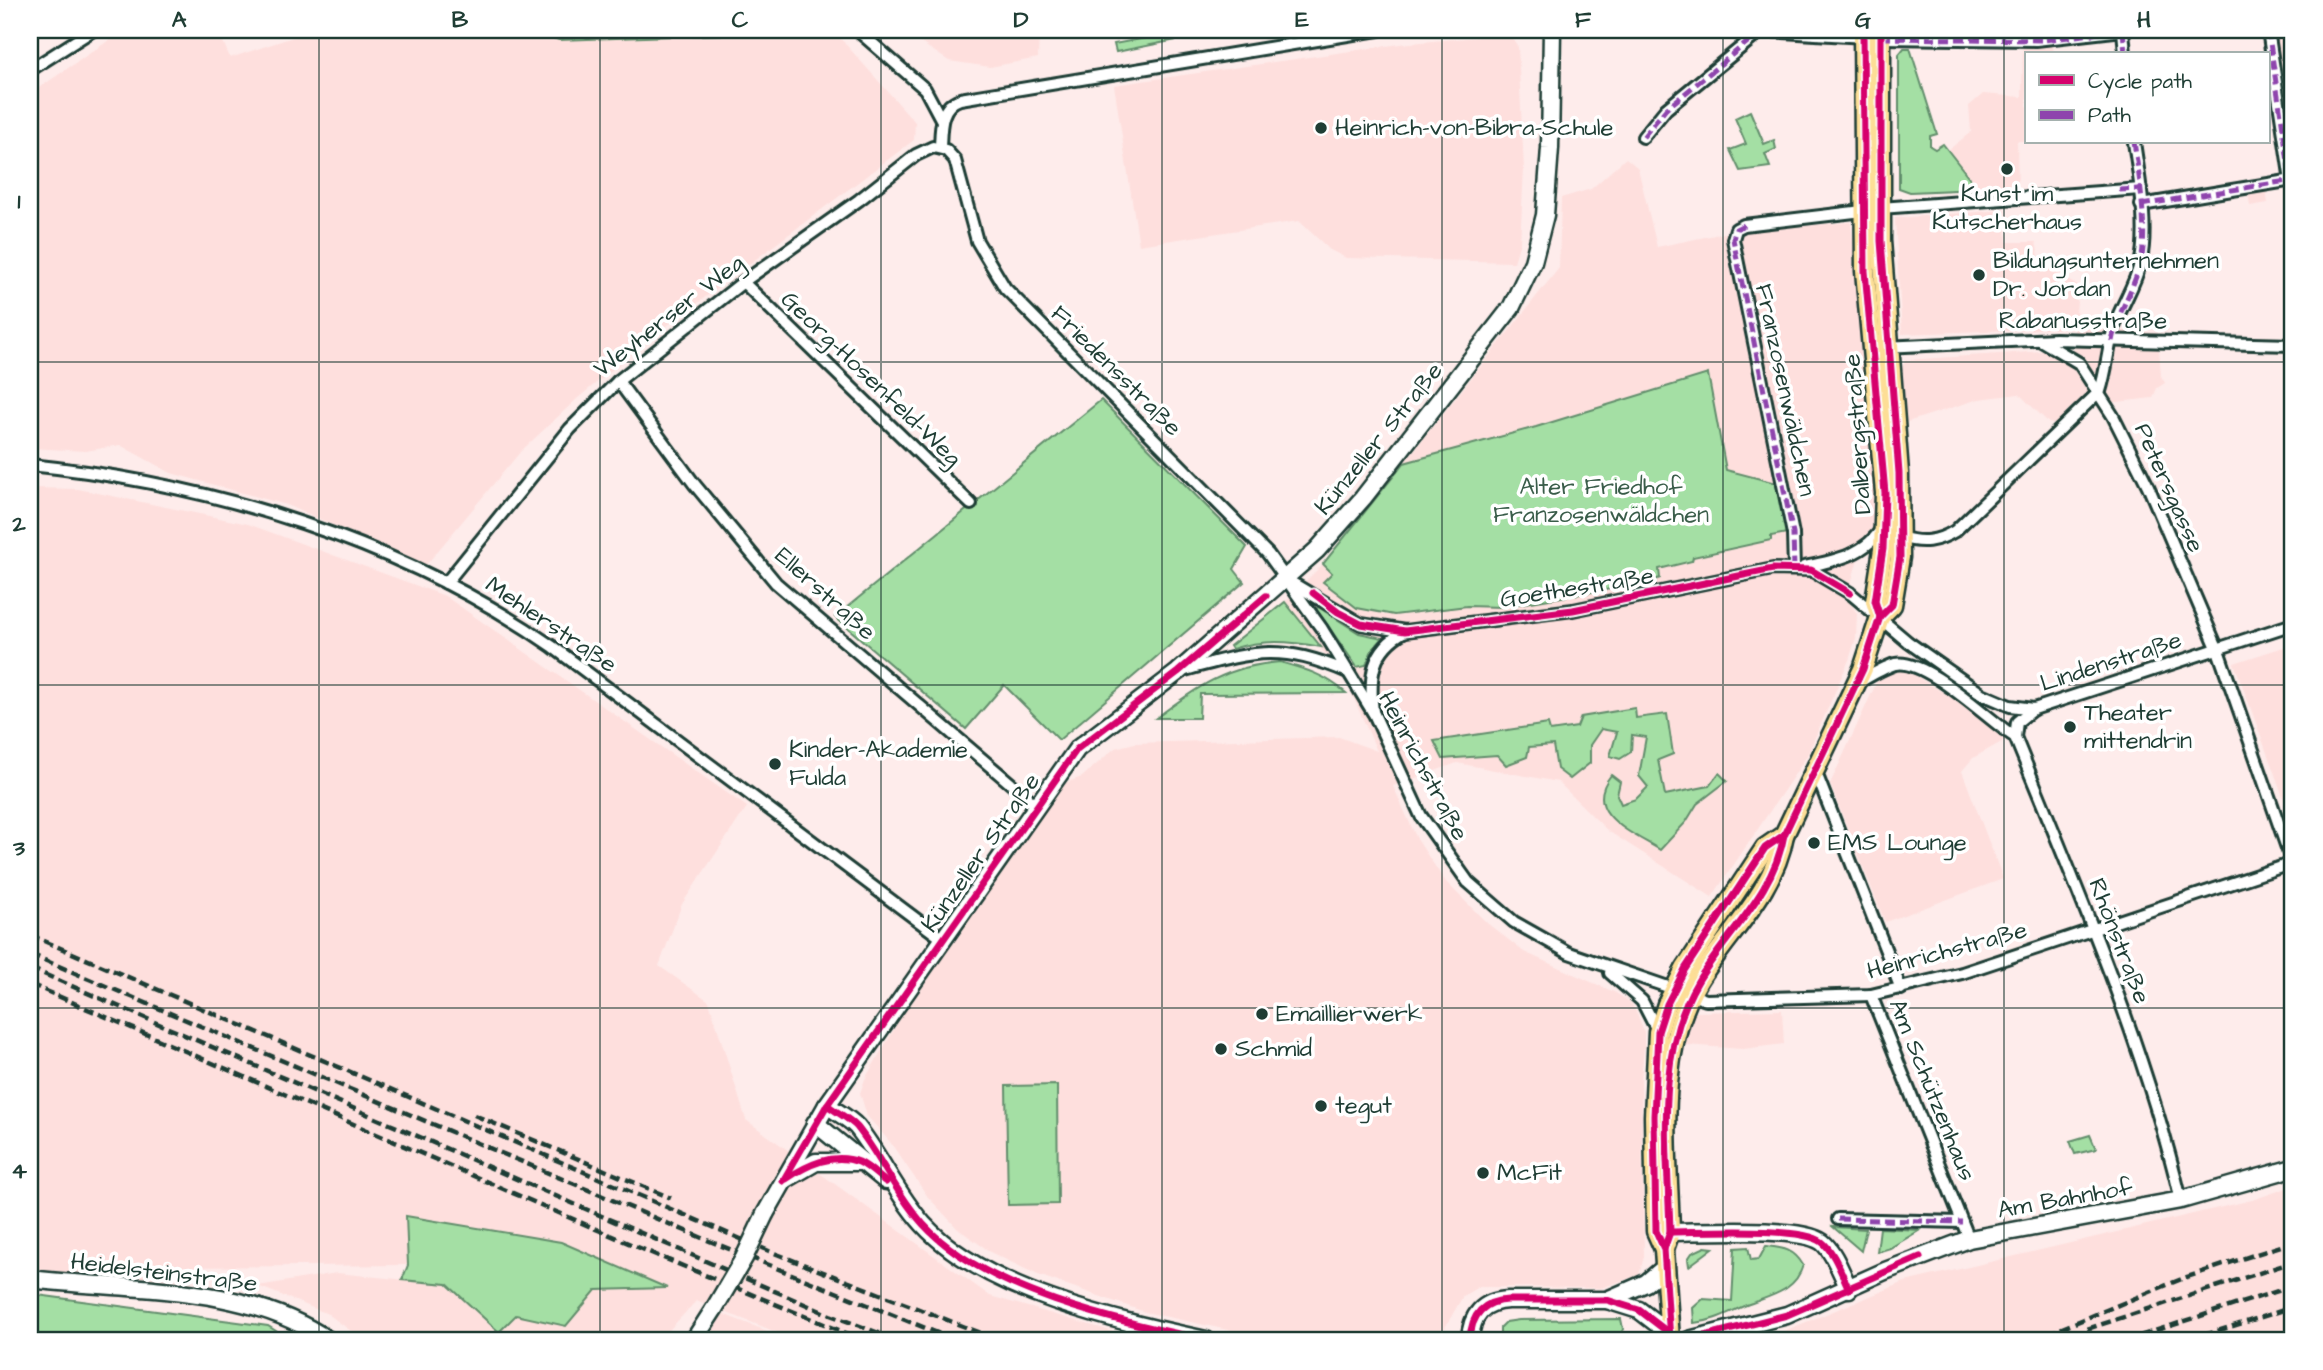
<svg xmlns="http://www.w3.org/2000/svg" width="2323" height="1370" font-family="'Architects Daughter',sans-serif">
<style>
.built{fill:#fedfdd}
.green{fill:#a4dfa4;stroke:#628e6c;stroke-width:2}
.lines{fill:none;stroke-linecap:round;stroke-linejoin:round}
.street-casing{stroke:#1f3d34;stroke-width:16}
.secondary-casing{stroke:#1f3d34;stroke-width:21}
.primary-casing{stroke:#1f3d34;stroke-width:23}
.street{stroke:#fff;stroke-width:10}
.secondary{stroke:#fff;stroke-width:16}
.primary{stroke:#fdde96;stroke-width:18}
.rail{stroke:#1f3d34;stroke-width:4.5;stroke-dasharray:10 5;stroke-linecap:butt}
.secondary-bridge-casing{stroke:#1f3d34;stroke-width:21;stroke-linecap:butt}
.secondary-bridge{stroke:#fff;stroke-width:16}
.quiet{stroke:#8e44ad;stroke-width:5;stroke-dasharray:10 5;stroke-linecap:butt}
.cycleway-casing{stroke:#fff;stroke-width:11}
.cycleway{stroke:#d6006c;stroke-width:7}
.grid{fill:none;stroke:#1f3d34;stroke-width:2;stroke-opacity:0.55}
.poi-dot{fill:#1f3d34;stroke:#fff;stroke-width:2.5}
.labels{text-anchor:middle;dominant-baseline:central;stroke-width:7;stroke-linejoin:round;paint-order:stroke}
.poi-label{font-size:24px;fill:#1f3d34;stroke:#fff;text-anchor:start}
.street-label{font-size:24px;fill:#1f3d34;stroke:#fff}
.park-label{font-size:24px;fill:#3a5d4a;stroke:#fff}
.neatline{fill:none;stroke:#1f3d34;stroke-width:2.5}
.grid-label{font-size:23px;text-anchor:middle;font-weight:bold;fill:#1f3d34}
</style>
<rect width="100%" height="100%" fill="#feeceb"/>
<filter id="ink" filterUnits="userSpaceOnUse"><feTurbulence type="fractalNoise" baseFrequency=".0143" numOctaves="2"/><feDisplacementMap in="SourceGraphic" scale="14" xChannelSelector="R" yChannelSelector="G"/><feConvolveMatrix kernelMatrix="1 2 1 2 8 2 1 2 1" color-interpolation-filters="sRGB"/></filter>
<g filter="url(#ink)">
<g class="built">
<path d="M124 30H218L230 58 314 30H833L915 122 914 140 647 341 578 398 521 451 426 565 287 505 171 473 120 445 86 451 30 448V94Z"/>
<path d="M901 30H1039L1038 58 990 67 949 61Z"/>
<path d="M2006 30H2076L2051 34 2054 54H2027V141H2017L2018 190 1988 194 1978 189 1947 151 1971 132 1969 106 1983 94 2022 97 2023 38H2004Z"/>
<path d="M2270 30H2293V163Z"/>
<path d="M1510 34 1518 47 1524 170 1520 242 1514 262 1346 258 1330 250 1299 221 1139 245 1114 85 1400 44Z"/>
<path d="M1626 158 1638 168 1657 247 1724 233 1851 222 1879 497 1873 527 1863 542 1847 597 1857 614 1856 638 1849 660 1807 756 1712 897 1608 831 1558 782 1457 763 1393 786 1417 839 1430 859 1446 882 1487 923 1524 952 1616 993 1631 1003 1637 1013 1644 1032V1048L1641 1080 1644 1257 1639 1275 1601 1288 1478 1287 1463 1296 1443 1331 1431 1340H1274L1145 1312 1038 1275 992 1253 958 1229 928 1197 890 1142 867 1116 860 1093 865 1079 902 1016 1065 783 1082 777 1115 748 1135 743 1339 737 1377 751 1347 683 1285 602 1323 564 1383 615H1394L1467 606 1501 607 1647 583 1659 569 1692 561V557L1770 540 1771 537 1787 532 1776 483 1536 427 1404 463 1559 268 1561 198 1591 189Z"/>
<path d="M2266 190 2268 203 2250 206 2248 193Z"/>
<path d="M2005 210 2007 242H2036L2041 265 2078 286 2075 328 2158 333 2161 376 2165 383 2157 388 2153 398 2072 407 2055 425 2049 423 2019 394 1979 399 1901 424 1899 372 1906 360 2075 349 2074 328 1902 334 1895 218Z"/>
<path d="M30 488 78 489 248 524 445 596 747 807 682 904 659 966 709 1001 746 1120 990 1296 1142 1340H797L696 1301 660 1340H363L328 1314 258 1286 337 1273 447 1284 499 1331 516 1315 566 1326 596 1290 665 1288 561 1242 406 1216 408 1265 173 1267 169 1278 56 1273 30 1268Z"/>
<path d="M2293 644V824L2234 663Z"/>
<path d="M1895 669 1906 670 1969 708 2007 739 1973 758 1962 771 2003 879 1885 922 1830 784 1880 675Z"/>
<path d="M1782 1010 1784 1044 1743 1049 1685 1045 1694 1012Z"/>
<path d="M2293 1186V1340H1762L1905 1282 2252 1200Z"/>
<path d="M717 1312 791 1340H694Z"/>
</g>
<g class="green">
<path d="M529 30H763L759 33 559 40Z"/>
<path d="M1188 30 1221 31 1116 52 1114 44Z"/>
<path d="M1904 48H1910L1937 134 1930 136V146L1935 149 1943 144 1978 189 1910 192 1899 188V54Z"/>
<path d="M1750 111 1764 144 1774 140 1776 149 1765 154 1770 167 1740 171 1730 150 1746 144 1735 118Z"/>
<path d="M1708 374 1726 470 1776 483 1787 533 1771 536V540L1693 557 1692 561 1659 569 1660 578 1647 583 1501 607 1467 606 1394 615 1357 608 1323 582 1332 573 1323 564 1404 463 1536 427Z"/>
<path d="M1101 400 1247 547 1234 569 1244 582 1059 740 1004 685 966 729 835 617Z"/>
<path d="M1285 602 1321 647C1289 641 1263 639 1232 649L1230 646Z"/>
<path d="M1318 607 1359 633 1383 638 1372 650 1366 665 1357 667 1316 609Z"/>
<path d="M1280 662C1305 669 1326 675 1346 693L1200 694 1199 718H1156C1197 687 1226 666 1280 662Z"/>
<path d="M1635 708 1636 718 1667 714 1673 754 1658 760 1665 795 1709 786 1719 773 1727 781 1697 804 1686 822 1660 850C1633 833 1581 813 1611 775L1620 782 1617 795 1621 804 1636 799 1648 787 1639 776 1646 737 1632 735 1631 752 1620 759 1610 756 1617 732 1601 729 1590 745V763L1570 779 1557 769 1553 745 1529 747 1527 757 1506 765 1497 755 1443 759 1434 741 1548 724 1550 731 1577 727 1581 717Z"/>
<path d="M1057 1085 1058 1204 1008 1205 1006 1086Z"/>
<path d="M2090 1135 2096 1149 2075 1154 2070 1141Z"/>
<path d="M406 1216 561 1242 667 1288 596 1290 566 1326 516 1315 499 1332 447 1284 402 1280 408 1265Z"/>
<path d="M1833 1227 1866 1229 1861 1251Z"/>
<path d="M1880 1228 1920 1230 1890 1248 1877 1252Z"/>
<path d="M1766 1246C1783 1248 1794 1249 1803 1265 1796 1290 1773 1295 1752 1303 1732 1310 1716 1321 1694 1323L1693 1308 1703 1299 1732 1301 1735 1248 1748 1247 1751 1260 1759 1259Z"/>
<path d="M1705 1247 1713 1248 1689 1266 1688 1259 1692 1253Z"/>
<path d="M30 1294 268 1326 290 1340H30Z"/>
<path d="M1621 1319 1623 1329 1619 1339 1507 1340 1500 1335V1328L1506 1322 1519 1320Z"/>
</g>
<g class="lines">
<g class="street-casing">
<g id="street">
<path d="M857 30 925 89 941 119"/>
<path d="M1752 30 1881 38 2036 40 2123 30"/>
<path d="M2123 30 2125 54"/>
<path d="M2268 30 2291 181"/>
<path d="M30 70 93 30"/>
<path d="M1643 137 1666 109 1761 31"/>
<path d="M940 148C941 130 939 106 960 99L1378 30"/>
<path d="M2141 205 2293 180"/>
<path d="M1880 208 2141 189"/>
<path d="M743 282 971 504"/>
<path d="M2040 340 2079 363 2113 416 2148 486 2218 650 2293 865"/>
<path d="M1884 347 2055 339 2293 345"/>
<path d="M618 381 695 485 776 583 1037 806"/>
<path d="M30 465C211 483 403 542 553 647L944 940"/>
<path d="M1901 537C1921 544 1937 542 1955 531L2100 391C2107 369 2108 346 2115 324 2122 304 2135 285 2140 264 2149 229 2139 177 2134 142"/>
<path d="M1804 567C1834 561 1867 555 1883 526"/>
<path d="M1794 569 1793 534 1733 239 1736 229 1744 225 1863 211"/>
<path d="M1289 581 1361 624 1405 631 1573 610 1773 569 1811 570 1850 593 1908 642 1982 694 2010 706 2034 709 2293 624"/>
<path d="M446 583 570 429 618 381 743 282 859 200 916 155 933 147 946 150 955 160 977 241 1005 288 1268 554 1322 629 1349 673 1374 714 1421 816 1468 882 1514 922 1569 953 1706 1000 1871 995 1962 973 2293 863"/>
<path d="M1185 670C1255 651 1279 643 1348 672"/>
<path d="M1856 684C1868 677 1882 668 1895 664 1926 657 1989 721 2015 737"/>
<path d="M2033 709 2017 722 2015 737C2077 889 2143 1040 2181 1200"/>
<path d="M1373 712C1369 677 1371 650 1405 631"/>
<path d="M1816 773 1901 989"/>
<path d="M1610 973 1642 1001 1658 1032"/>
<path d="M1871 995 1969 1239"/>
<path d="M1838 1219 1962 1222"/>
</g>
</g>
<g class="secondary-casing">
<g id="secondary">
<path d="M827 1105C836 1112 849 1118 857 1127 881 1157 896 1194 923 1224 985 1292 1118 1321 1206 1340"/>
<path d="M815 1123 886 1181"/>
<path d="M785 1180 816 1162H859"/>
<path d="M765 1214 827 1105 1077 749 1178 672 1317 550 1363 498 1511 308 1533 262 1545 215 1550 148 1552 30"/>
<path d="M1670 1232C1700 1232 1801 1226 1822 1242 1834 1251 1842 1275 1849 1289"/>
<path d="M30 1279C128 1291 243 1282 328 1340"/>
<path d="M1607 1300 1646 1283 1665 1267"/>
<path d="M694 1340 714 1309"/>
<path d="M1470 1340C1471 1315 1483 1301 1508 1300H1607L1639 1310 1669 1333"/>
<path d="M1689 1340 1787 1315 1885 1271 1969 1239 2181 1200 2293 1168"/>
</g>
</g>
<g class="primary-casing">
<g id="primary">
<path d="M1863 30 1865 271 1885 493 1883 549 1875 601 1880 617"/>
<path d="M1664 1249 1670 1232C1668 1150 1654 1054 1698 981 1728 932 1774 893 1784 835L1863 669 1880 617 1892 605 1900 557 1899 473 1881 241V30"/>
<path d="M1670 1340 1664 1249 1656 1231 1654 1116 1658 1032 1667 1004 1685 969 1765 848 1784 835"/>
</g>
</g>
<use href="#street" class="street"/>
<use href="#secondary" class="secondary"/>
<use href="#primary" class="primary"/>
<g class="rail">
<path d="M30 935 769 1251 999 1340"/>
<path d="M30 954 707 1240 955 1340"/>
<path d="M30 968 830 1315 898 1340"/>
<path d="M30 984 656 1255 863 1340"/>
<path d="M474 1115 671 1198"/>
<path d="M2087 1329 2293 1262"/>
<path d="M2033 1340 2184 1278 2293 1242"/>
<path d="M2127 1340 2293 1286"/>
<path d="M2189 1340 2293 1307"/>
<path d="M2265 1340 2293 1331"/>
</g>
<g class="secondary-bridge-casing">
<path id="secondary-bridge" d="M714 1309 744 1258 765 1214"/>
</g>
<use href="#secondary-bridge" class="secondary-bridge"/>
<g class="quiet">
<path d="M2123 30 2125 54"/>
<path d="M2268 30 2291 181"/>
<path d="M1881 38 2045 40 2123 30"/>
<path d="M1643 137 1666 109 1761 31"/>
<path d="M2119 190 2141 189"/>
<path d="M2141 205 2293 180"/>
<path d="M1744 225 1736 229 1733 239 1793 534 1794 569"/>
<path d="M2112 341C2117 314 2132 292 2140 265 2149 234 2139 175 2134 142"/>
<path d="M1838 1219 1962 1222"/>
</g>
<g class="cycleway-casing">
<g id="cycleway">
<path d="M1863 30 1865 271 1885 493 1883 549 1875 601 1880 617"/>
<path d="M1313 593 1338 612 1361 624 1405 631 1573 610 1773 569 1811 570 1850 593"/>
<path d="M827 1105C836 1112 849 1118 857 1127 881 1157 896 1194 923 1224 985 1292 1118 1321 1206 1340"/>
<path d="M786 1179C807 1165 833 1152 859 1162 868 1166 878 1176 886 1182"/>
<path d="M783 1181 827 1105 1077 749 1178 672 1266 596"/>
<path d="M1670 1232C1700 1232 1801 1226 1822 1242 1834 1251 1842 1275 1849 1289"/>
<path d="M1664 1249 1670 1232C1668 1150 1654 1054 1698 981 1728 932 1774 893 1784 835L1863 669 1880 617 1892 605 1900 557 1899 473 1881 241V30"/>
<path d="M1470 1340C1471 1315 1483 1301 1508 1300H1607L1639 1310 1669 1333"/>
<path d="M1670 1340 1664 1249 1656 1231 1654 1116 1658 1032 1667 1004 1685 969 1765 848 1784 835"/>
<path d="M1689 1340 1787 1315 1920 1257"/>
</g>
</g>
<use href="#cycleway" class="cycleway"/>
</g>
</g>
<path class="grid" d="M319 30V1340M600 30V1340M881 30V1340M1162 30V1340M1442 30V1340M1723 30V1340M2004 30V1340M30 362H2293M30 685H2293M30 1008H2293"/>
<g class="poi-dot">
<circle cx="1321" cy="128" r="7"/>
<circle cx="2007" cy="169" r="7"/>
<circle cx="1979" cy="275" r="7"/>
<circle cx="2070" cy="727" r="7"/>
<circle cx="775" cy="764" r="7"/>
<circle cx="1814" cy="843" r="7"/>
<circle cx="1262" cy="1014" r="7"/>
<circle cx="1221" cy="1049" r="7"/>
<circle cx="1321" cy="1106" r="7"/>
<circle cx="1483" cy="1173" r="7"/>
</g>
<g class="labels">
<g class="poi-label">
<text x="1335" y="128">Heinrich-von-Bibra-Schule</text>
<text x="2007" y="194" text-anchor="middle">Kunst im<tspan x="2007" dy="28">Kutscherhaus</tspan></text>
<text x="1993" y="261">Bildungsunternehmen<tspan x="1993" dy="28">Dr. Jordan</tspan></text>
<text x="2084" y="713">Theater<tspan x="2084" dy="28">mittendrin</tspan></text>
<text x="789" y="750">Kinder-Akademie<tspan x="789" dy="28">Fulda</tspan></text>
<text x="1828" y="843">EMS Lounge</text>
<text x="1276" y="1014">Emaillierwerk</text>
<text x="1235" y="1049">Schmid</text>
<text x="1335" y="1106">tegut</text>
<text x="1497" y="1173">McFit</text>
</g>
<g class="street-label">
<text transform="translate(669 316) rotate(-38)">Weyherser Weg</text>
<text x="2083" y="321">Rabanusstraße</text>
<text transform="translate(1116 371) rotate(45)">Friedensstraße</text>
<text transform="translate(871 379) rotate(44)">Georg-Hosenfeld-Weg</text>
<text transform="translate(1785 390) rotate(78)">Franzosenwäldchen</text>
<text transform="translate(1858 434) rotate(-94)">Dalbergstraße</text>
<text transform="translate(1379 439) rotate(-51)">Künzeller Straße</text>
<text transform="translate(2169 488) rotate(66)">Petersgasse</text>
<text transform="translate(1577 588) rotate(-9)">Goethestraße</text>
<text transform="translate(825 594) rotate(42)">Ellerstraße</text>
<text transform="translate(551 625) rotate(34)">Mehlerstraße</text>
<text transform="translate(2111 662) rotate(-18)">Lindenstraße</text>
<text transform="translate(1423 766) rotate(62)">Heinrichstraße</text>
<text transform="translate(981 853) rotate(-55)">Künzeller Straße</text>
<text transform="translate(2119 941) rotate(69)">Rhönstraße</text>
<text transform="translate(1947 951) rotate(-15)">Heinrichstraße</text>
<text transform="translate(1932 1090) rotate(68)">Am Schützenhaus</text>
<text transform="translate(2065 1199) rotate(-10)">Am Bahnhof</text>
<text transform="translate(164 1273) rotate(7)">Heidelsteinstraße</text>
</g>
<g class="park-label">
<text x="1601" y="487">Alter Friedhof<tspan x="1601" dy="28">Franzosenwäldchen</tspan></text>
</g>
</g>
<rect width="2323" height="1370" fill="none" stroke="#fff" stroke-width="77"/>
<rect x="2025" y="52" width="245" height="91" fill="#ffffff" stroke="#a5b1ae" stroke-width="2"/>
<rect x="2039" y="75" width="35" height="10" fill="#d6006c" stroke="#a5b1ae" stroke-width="2"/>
<text x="2088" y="88" font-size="21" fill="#1f3d34">Cycle path</text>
<rect x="2039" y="110" width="35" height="10" fill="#8e44ad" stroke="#a5b1ae" stroke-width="2"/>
<text x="2088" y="122" font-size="21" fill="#1f3d34">Path</text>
<rect x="38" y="38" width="2246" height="1294" class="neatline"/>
<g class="grid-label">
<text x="179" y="27">A</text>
<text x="460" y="27">B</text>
<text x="740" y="27">C</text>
<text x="1021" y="27">D</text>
<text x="1302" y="27">E</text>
<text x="1583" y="27">F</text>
<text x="1863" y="27">G</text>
<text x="2144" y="27">H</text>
<text x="19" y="208">1</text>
<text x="19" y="531">2</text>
<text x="19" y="855">3</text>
<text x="19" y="1178">4</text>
</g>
</svg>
